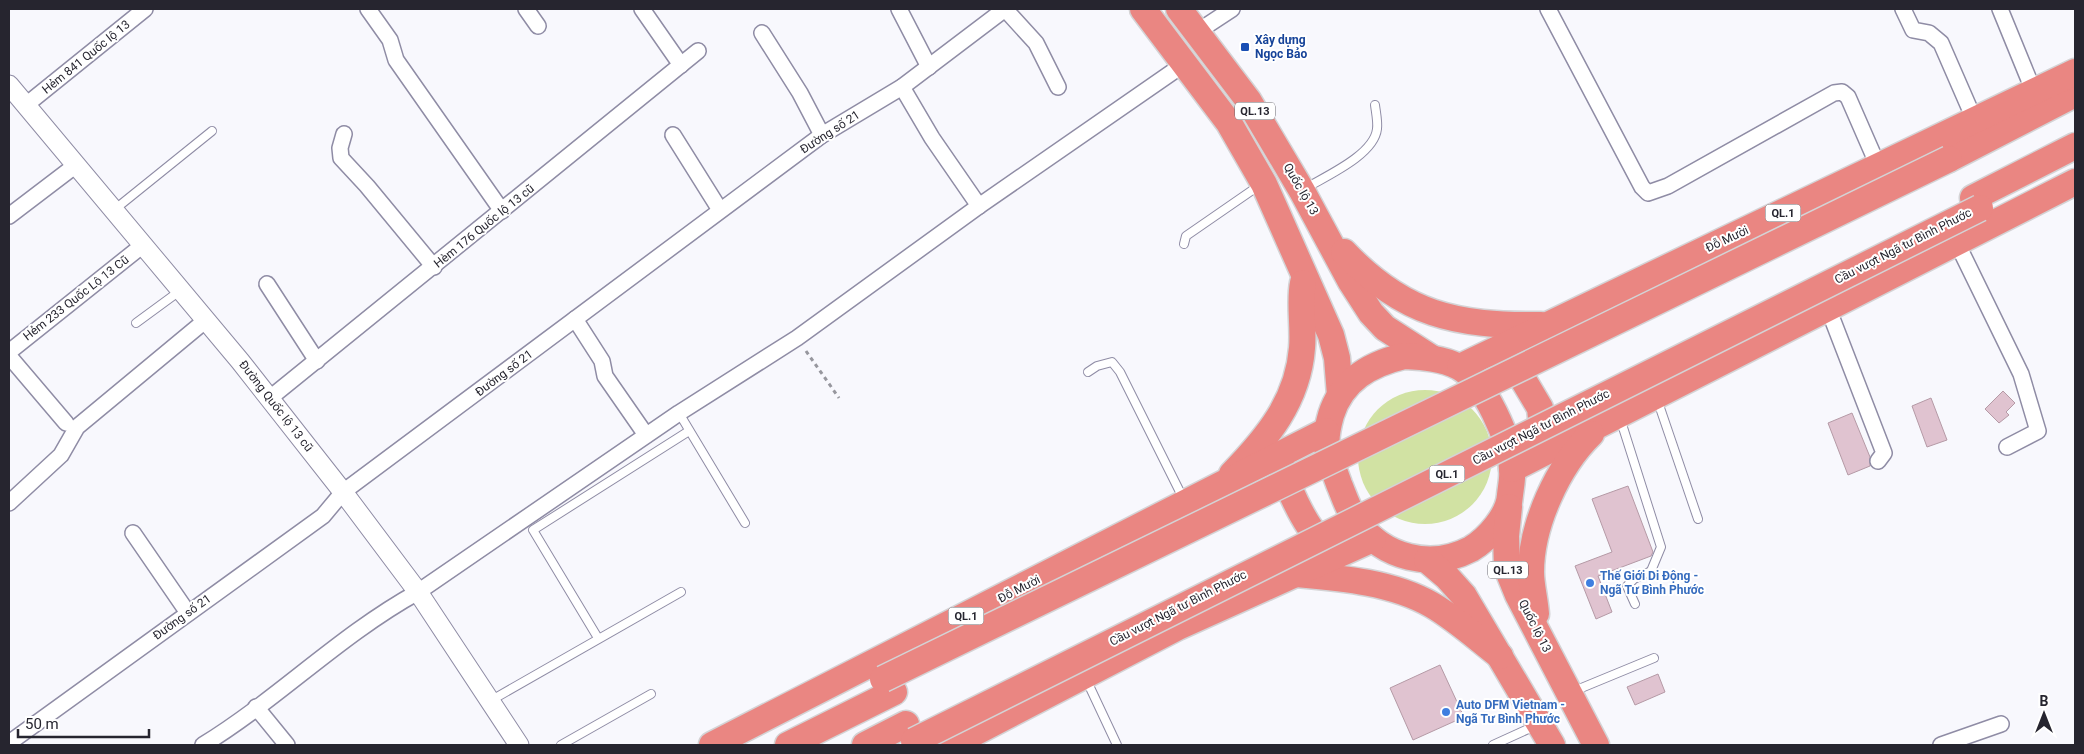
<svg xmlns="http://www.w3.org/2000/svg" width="2084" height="754" font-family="Roboto,sans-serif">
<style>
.green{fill:#d1e2a3}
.building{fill:#e0c3d0;stroke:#b59aa6}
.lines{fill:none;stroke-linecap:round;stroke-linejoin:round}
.service-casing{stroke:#8f8ca5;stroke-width:10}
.minor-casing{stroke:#8f8ca5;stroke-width:18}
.tertiary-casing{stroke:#8f8ca5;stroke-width:21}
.trunk-casing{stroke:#d4d3d5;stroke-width:29}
.path{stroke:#97979e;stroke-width:3;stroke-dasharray:4 4;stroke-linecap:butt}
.service{stroke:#fff;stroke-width:8}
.minor{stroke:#fff;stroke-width:15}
.tertiary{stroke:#fff;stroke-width:19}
.trunk{stroke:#ea8682;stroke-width:26}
.trunk-bridge-casing{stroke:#d4d3d5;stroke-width:29;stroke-linecap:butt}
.trunk-bridge{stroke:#ea8682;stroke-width:26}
.transit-dot{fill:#1a4fb4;stroke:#fff;stroke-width:2}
.shop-dot{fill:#3f7fe0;stroke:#fff;stroke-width:2}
.labels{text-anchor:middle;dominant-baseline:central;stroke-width:4;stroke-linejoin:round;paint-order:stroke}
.shield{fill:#fff;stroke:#67666d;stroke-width:1}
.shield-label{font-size:11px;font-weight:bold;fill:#26252f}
.transit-label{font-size:12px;font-weight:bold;fill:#164399;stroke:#fff;text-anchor:start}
.street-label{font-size:12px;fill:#26252f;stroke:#fff}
.shop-label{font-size:12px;font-weight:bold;fill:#366cbe;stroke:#fff;text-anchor:start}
</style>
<rect width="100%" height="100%" fill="#f8f8fd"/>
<circle class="green" cx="1425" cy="457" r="67"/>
<g class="building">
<path d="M2003 391 2015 403 2006 412 2009 415 1999 423 1985 409Z"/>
<path d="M1931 398 1947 440 1927 447 1912 406Z"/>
<path d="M1852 413 1870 457V466L1848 475 1828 423Z"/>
<path d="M1628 486 1653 552 1651 556 1598 576 1612 612 1596 619 1575 566 1612 552 1592 499Z"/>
<path d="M1440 665 1464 717 1413 740 1390 688Z"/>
<path d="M1658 674 1665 692 1635 705 1627 687Z"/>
</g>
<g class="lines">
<g class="service-casing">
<g id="service">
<path d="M1306 188C1326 176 1374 155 1377 129 1378 122 1376 113 1375 105"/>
<path d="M114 210 212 131"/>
<path d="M1184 244 1186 236 1254 189"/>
<path d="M136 323 181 290"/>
<path d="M1088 372 1097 366 1112 362 1120 372 1184 500"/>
<path d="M1657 399 1698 519"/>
<path d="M679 413 745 523"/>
<path d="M1620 418 1661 547 1651 571 1634 579 1627 586 1635 604"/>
<path d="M598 638 533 530 689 431"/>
<path d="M1086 679 1117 745"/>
<path d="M1574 691 1654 658"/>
<path d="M490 701 681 592"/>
<path d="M561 745 651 694"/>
<path d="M1493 745 1537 725"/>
</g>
</g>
<g class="minor-casing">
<g id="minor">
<path d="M368 9 390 40 396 60 502 211"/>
<path d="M526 9 538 26"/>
<path d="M642 9 681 65"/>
<path d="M899 9 929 67"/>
<path d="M1548 9 1642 187 1648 193 1668 186 1834 93 1842 92 1848 97 1879 168"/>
<path d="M1903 9 1913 30 1929 33 1941 43 1975 121"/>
<path d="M2000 9 2034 92"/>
<path d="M1197 32 1232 9"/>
<path d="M762 33 800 93 822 135"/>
<path d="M902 87 932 138 979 206"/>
<path d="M26 105 145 9"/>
<path d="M344 134 340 148 341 158 367 186 434 267"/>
<path d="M673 135 720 210"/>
<path d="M9 216 76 165"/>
<path d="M1957 243 2021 374 2038 431 2007 447"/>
<path d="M267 284 317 361"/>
<path d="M1828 308 1884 453 1878 461"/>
<path d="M575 319 602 361 605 376 646 435"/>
<path d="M9 352 143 245"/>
<path d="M9 356 66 423"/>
<path d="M270 398 698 51"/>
<path d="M9 503 61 455 77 427 206 320"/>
<path d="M133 533 188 613"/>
<path d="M256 707 287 745"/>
<path d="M9 743 323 516 343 492 822 135 902 87 1005 9 1036 43 1058 87"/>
<path d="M203 745C278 699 340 635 418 592L679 413 797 338 979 206 1184 64"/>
<path d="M1941 745 2001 724"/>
</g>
</g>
<g class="tertiary-casing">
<path id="tertiary" d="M9 85 240 361 343 492 418 592 519 745"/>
</g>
<g class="trunk-casing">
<g id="trunk">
<path d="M1143 9 1229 123 1264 184 1331 335 1337 358 1340 395"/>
<path d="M1179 9 1248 100 1302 191 1351 282 1371 313 1385 328 1430 357"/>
<path d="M1949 159 2075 94"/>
<path d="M1973 198 2075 146"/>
<path d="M1344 252C1404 315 1456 326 1541 325"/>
<path d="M1404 356C1422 357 1442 358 1459 367 1484 381 1511 441 1512 469 1513 477 1511 486 1510 495 1509 515 1488 539 1471 549 1431 570 1384 558 1357 522 1349 512 1344 496 1339 484 1335 473 1330 460 1327 448 1325 437 1328 426 1331 415 1342 380 1370 364 1404 356Z"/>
<path d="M1500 357 1518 371 1540 408 1544 448"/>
<path d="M1460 367 2075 72"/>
<path d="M1280 461C1284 480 1305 527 1320 539 1325 543 1331 546 1337 549"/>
<path d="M1512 469 2075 182"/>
<path d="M1232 474C1267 438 1298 401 1302 348 1304 328 1299 301 1303 283"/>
<path d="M1509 507 1506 536 1507 568 1518 595 1596 745"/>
<path d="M1427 560 1447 577 1464 596 1552 745"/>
<path d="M1295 574C1340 578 1392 582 1432 605 1456 619 1478 639 1500 656"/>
<path d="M1536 614C1535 600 1531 585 1531 572 1531 525 1558 466 1591 434"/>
<path d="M712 745 1326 431"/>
<path d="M788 745 894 692"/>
<path d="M865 745 906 724"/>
<path d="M951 745 1178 627 1373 539"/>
</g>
</g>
<path class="path" d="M806 351 839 398"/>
<use href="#service" class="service"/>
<use href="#minor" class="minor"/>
<use href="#tertiary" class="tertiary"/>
<use href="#trunk" class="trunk"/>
<g class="trunk-bridge-casing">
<g id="trunk-bridge">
<path d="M883 679 1949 159"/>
<path d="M914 741 1980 208"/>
</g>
</g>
<use href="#trunk-bridge" class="trunk-bridge"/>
</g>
<rect class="transit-dot" x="1240" y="42" width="10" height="10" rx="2.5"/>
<g class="shop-dot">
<circle cx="1590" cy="583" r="5"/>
<circle cx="1446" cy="712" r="5"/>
</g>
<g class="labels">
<g class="shield">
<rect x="1235" y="102.5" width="40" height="17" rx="4"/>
<rect x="1765.5" y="204.5" width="35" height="17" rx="4"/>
<rect x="1429.5" y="465.5" width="35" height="17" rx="4"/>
<rect x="1488" y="561.5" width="40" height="17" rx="4"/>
<rect x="948.5" y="607.5" width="35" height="17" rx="4"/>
</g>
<g class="shield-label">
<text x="1255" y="111">QL.13</text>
<text x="1783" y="213">QL.1</text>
<text x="1447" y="474">QL.1</text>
<text x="1508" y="570">QL.13</text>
<text x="966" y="616">QL.1</text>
</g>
<g class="transit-label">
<text x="1255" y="40">Xây dựng<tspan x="1255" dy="14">Ngọc Bảo</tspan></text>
</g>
<g class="street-label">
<text transform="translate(86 57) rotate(-39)">Hẻm 841 Quốc lộ 13</text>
<text transform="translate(830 132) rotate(-33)">Đường số 21</text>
<text transform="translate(1301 189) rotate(60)">Quốc lộ 13</text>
<text transform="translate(484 226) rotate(-39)">Hèm 176 Quốc lộ 13 cũ</text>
<text transform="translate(1727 239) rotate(-25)">Đỗ Mười</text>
<text transform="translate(1903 246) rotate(-27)">Cầu vượt Ngã tư Bình Phước</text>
<text transform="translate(76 298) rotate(-38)">Hẻm 233 Quốc Lộ 13 Cũ</text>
<text transform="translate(504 373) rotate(-37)">Đường số 21</text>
<text transform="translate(276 406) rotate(52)">Đường Quốc lộ 13 cũ</text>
<text transform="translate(1541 427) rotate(-27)">Cầu vượt Ngã tư Bình Phước</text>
<text transform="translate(1019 589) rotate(-27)">Đỗ Mười</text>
<text transform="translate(1178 608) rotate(-27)">Cầu vượt Ngã tư Bình Phước</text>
<text transform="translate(182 617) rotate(-36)">Đường số 21</text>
<text transform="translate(1535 626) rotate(63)">Quốc lộ 13</text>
</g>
<g class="shop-label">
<text x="1600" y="576">Thế Giới Di Động -<tspan x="1600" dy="14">Ngã Tư Bình Phước</tspan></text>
<text x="1456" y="705">Auto DFM Vietnam -<tspan x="1456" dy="14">Ngã Tư Bình Phước</tspan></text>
</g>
</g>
<rect width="2084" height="754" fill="none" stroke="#26252f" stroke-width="20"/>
<g transform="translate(2044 714)" stroke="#ffffff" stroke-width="4" paint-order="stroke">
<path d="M0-4L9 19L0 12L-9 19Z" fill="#26252f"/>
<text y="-8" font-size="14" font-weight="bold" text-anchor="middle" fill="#26252f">B</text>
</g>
<path d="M18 729v8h131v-8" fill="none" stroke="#26252f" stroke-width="2.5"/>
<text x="25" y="729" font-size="15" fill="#26252f" stroke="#ffffff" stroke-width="4" paint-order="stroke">50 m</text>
</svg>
